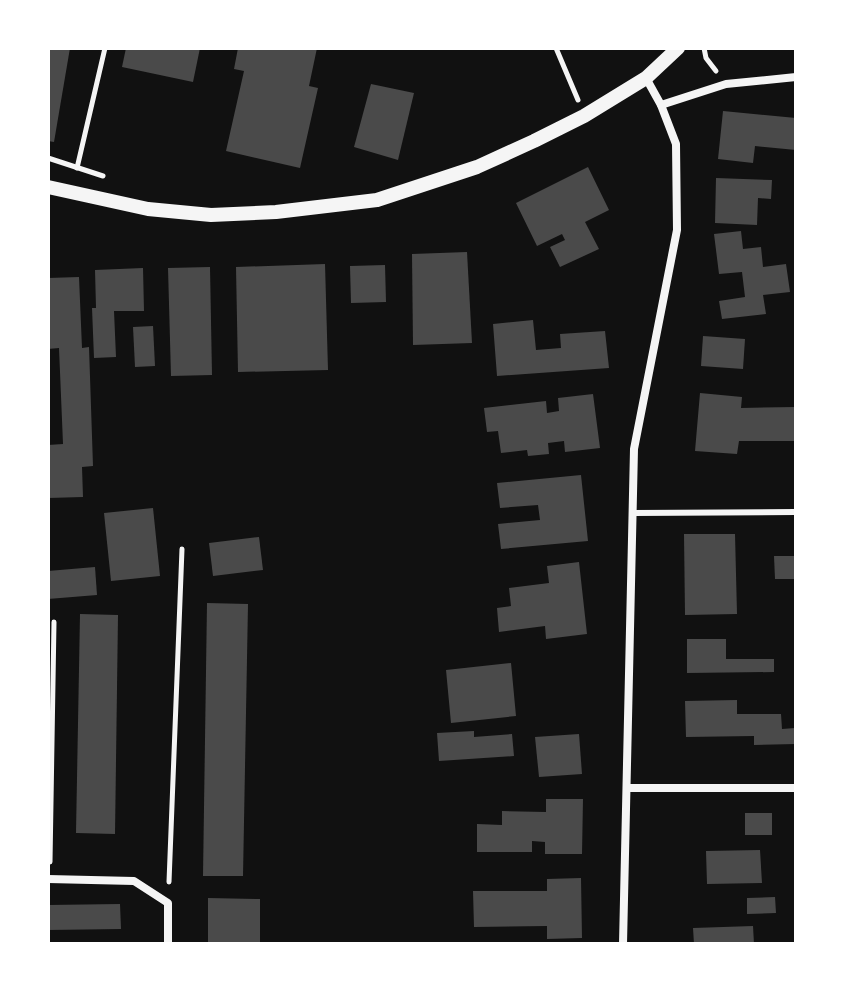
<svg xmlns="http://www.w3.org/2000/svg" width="844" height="992" font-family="Overpass,sans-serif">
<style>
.building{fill:#4a4a4a}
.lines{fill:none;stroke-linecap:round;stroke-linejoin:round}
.path{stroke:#f5f5f5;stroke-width:5}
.service{stroke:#f5f5f5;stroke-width:6}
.minor{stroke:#f5f5f5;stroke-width:8}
.tertiary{stroke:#f5f5f5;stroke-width:14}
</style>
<rect width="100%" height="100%" fill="#111"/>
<g class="building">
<path d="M48 48H70L54 142 48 141Z"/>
<path d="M126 48H200L193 82 122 67Z"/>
<path d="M238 48H317L309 86 318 88 300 168 226 151 244 71 234 69Z"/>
<path d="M371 84 414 93 398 160 354 147Z"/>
<path d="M723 111 796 118V150L755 146 753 163 718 159Z"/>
<path d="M588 167 609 210 585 222 599 249 560 267 550 247 565 240 562 234 537 246 516 203Z"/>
<path d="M716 178 772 180 771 199 758 198 757 225 715 223Z"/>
<path d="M741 231 743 249 761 247 763 267 786 264 790 292 763 295 766 314 722 319 719 301 745 297 742 272 719 274 714 234Z"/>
<path d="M467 252 472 343 413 345 412 254Z"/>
<path d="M325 264 328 370 238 372 236 267Z"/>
<path d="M385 265 386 302 351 303 350 266Z"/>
<path d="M210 267 212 375 171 376 168 268Z"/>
<path d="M143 268 144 311H114L116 357 94 358 92 308H96L95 270Z"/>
<path d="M79 277 82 348 89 347 93 466 82 467 83 497 48 498V445L63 444 59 348 48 349V278Z"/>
<path d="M533 320 536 350 561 348 560 334 605 331 609 368 497 376 493 324Z"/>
<path d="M153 326 155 366 135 367 133 327Z"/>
<path d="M703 336 745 339 743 369 701 366Z"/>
<path d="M700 393 742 397 741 408 796 407V441H739L737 454 695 451Z"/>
<path d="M593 394 600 448 565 452 564 441 548 443 549 454 528 456 527 450 501 453 498 431 487 432 484 408 546 401 547 413 559 411 558 398Z"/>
<path d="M581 475 588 541 501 549 498 524 540 520 538 505 500 508 497 483Z"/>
<path d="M153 508 160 576 111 581 104 513Z"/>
<path d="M684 534H735L737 614 685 615Z"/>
<path d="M259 537 263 570 213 576 209 543Z"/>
<path d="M774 556H796V579H775Z"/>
<path d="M579 562 587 634 546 639 545 626 499 632 497 608 511 606 509 588 549 583 547 566Z"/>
<path d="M95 567 97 595 48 599V571Z"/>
<path d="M207 603 248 604 243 876H203Z"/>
<path d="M80 614 118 615 115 834 76 833Z"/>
<path d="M687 639H726V659H774V672L687 673Z"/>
<path d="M511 663 516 716 451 723 446 670Z"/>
<path d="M737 700V714H781L782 729 795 728 796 744 754 745V736L686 737 685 701Z"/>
<path d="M474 731V737L512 734 514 756 439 761 437 733Z"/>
<path d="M579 734 582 774 539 777 535 737Z"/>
<path d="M546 799H583L582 854H545V842L532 841V852H477V824L502 825V811L546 812Z"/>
<rect x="745" y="813" width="27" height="22"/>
<path d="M760 850 762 883 707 884 706 851Z"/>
<path d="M581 878 582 938 547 939V926L474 927 473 891H547V879Z"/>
<path d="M775 897 776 913 747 914V898Z"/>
<path d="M208 898 260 899V944H208Z"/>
<path d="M120 904 121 929 48 930V905Z"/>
<path d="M753 926 754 944H694L693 928Z"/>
</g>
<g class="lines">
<g class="path">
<path d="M556 48 578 100"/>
<path d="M704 48 706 58 716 71"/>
<path d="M48 158 103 176"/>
<path d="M77 168 105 48"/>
<path d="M50 862 54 622"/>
<path d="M169 882 182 549"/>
</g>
<path class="service" d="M633 513 796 512"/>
<g class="minor">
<path d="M661 105 726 84 796 77"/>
<path d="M627 788H796"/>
<path d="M48 879 134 881 168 903V944"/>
<path d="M623 944 634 449 677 230 676 144 661 105 646 78"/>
</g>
<path class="tertiary" d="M48 187 148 209 211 215 276 212 377 200 477 167 534 141 584 116 646 78 678 48"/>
</g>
<rect width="844" height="992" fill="none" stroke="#ffffff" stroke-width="100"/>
</svg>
